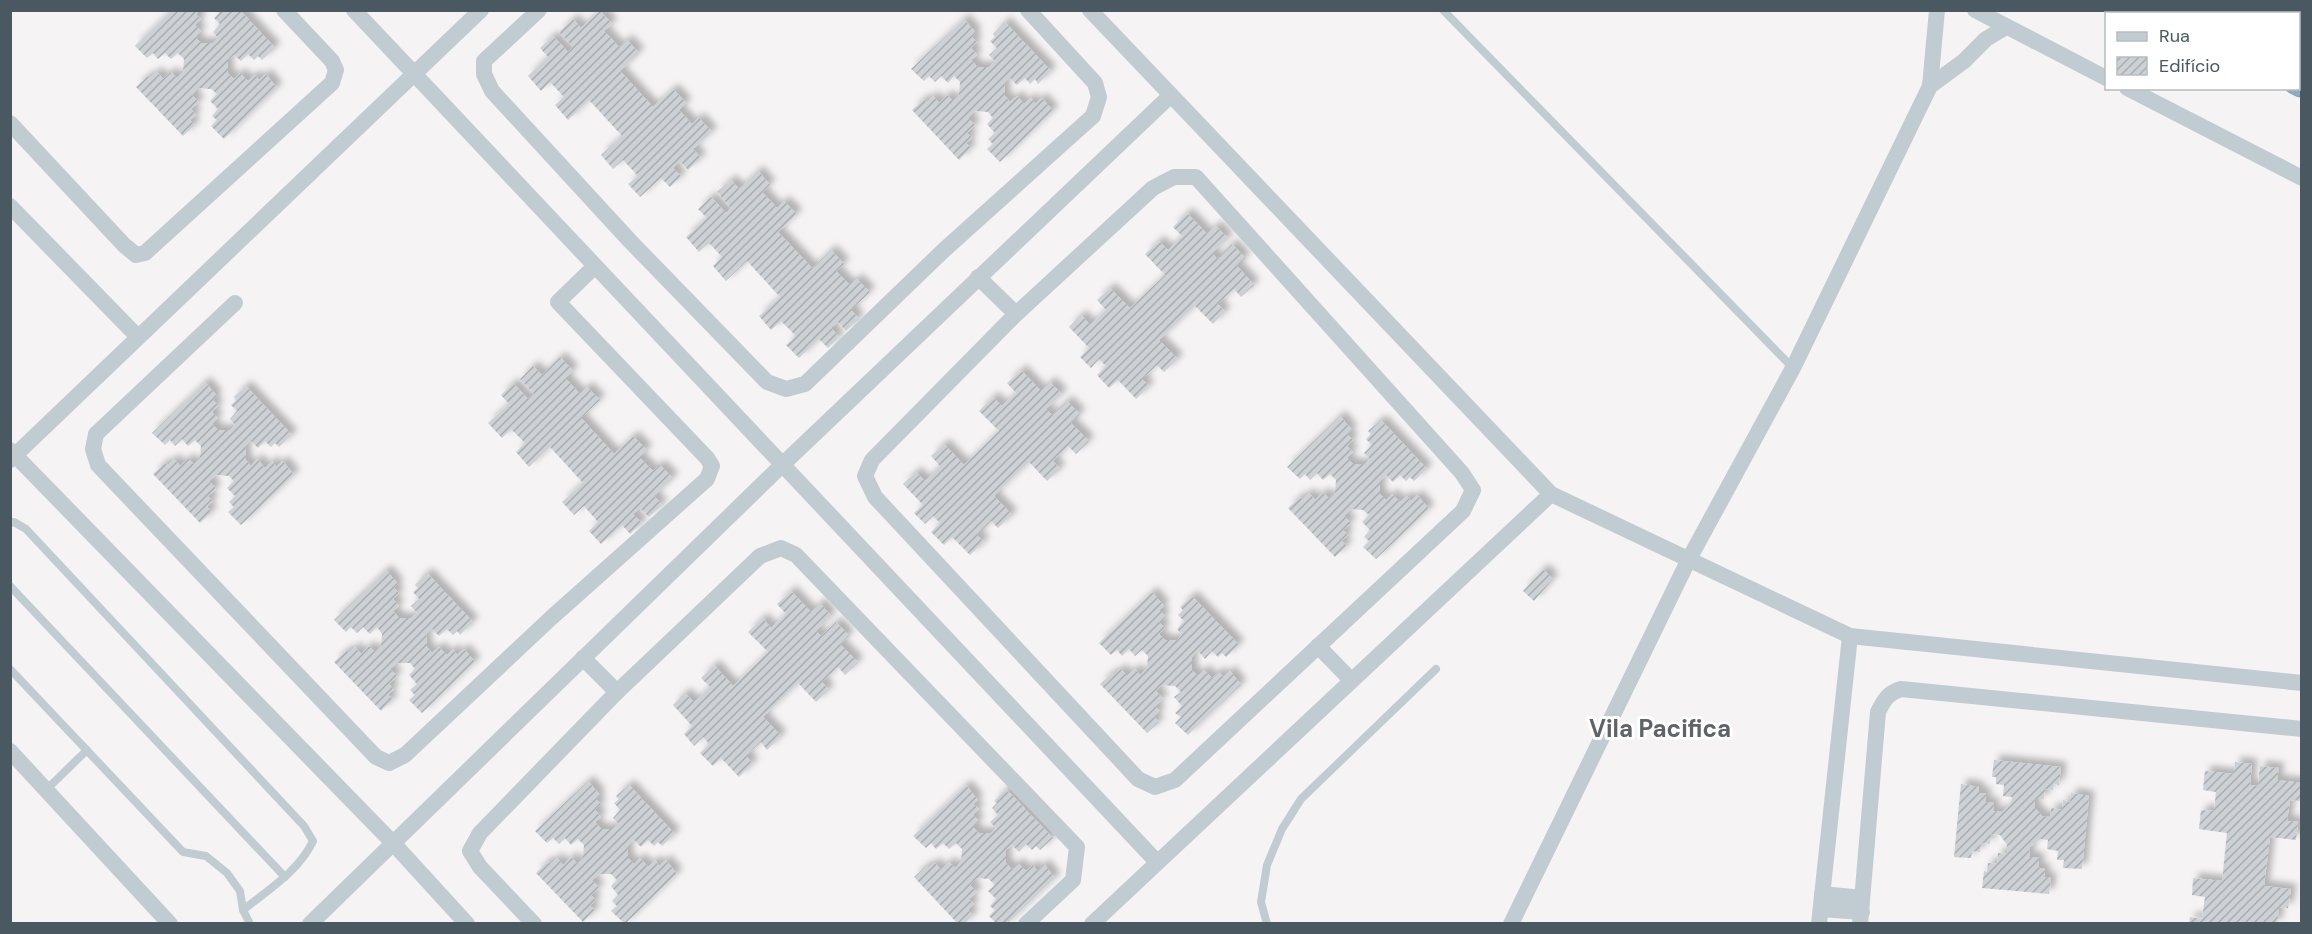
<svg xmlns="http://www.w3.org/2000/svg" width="2312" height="934" font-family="'DM Sans',sans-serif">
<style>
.building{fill:url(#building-hatch);filter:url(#shadow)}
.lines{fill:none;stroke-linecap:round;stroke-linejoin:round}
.motorway-casing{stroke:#7798ac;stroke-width:33}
.service{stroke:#c1ccd2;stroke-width:8}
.minor{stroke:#c1ccd2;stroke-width:16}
.motorway{stroke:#8cacc0;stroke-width:32}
.labels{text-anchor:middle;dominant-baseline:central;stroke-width:6;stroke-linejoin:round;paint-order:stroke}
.quarter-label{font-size:24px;font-weight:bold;fill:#5f6468;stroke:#fff}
</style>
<defs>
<pattern id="building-hatch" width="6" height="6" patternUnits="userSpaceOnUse" patternTransform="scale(1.5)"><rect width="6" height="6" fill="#cdd1d5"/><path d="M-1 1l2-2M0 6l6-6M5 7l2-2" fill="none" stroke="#a8adb0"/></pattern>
<filter id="shadow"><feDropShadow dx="5.5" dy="-5.5" stdDeviation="3" flood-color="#0004"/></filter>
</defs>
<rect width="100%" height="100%" fill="#f5f3f3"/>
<g class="building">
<path d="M172 10H199L196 14 201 19 195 25 201 31 195 37 201 43H213L218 38 213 32 220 24 214 18 219 13 217 10H240L275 48 262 60 258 56 254 60 248 54 241 61 234 55 228 60V73L234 79 240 73 248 81 255 75 259 80 266 74 277 88 224 139 211 126 217 120 212 116 218 109 210 101 217 94 211 89 199 88 192 95 199 102 191 109 196 115 190 120 195 125 183 136 136 87 148 76 150 78 157 72 163 79 171 72 177 78 183 72 184 59 178 53 171 59 165 53 158 59 153 53 147 58 135 46Z"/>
<path d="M600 11 612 24 604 31 619 47 627 40 639 53 620 71 653 107 673 89 686 103 679 110 692 124 699 118 712 132 693 149 701 158 688 170 680 161 673 168 681 176 670 187 661 178 640 197 628 184 638 176 623 160 613 169 601 155 622 136 589 100 568 120 555 105 564 97 550 82 541 91 528 76 548 57 540 48 553 36 568 52 573 47 559 32 573 19 581 28Z"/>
<path d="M964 19 976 33 972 37 977 42 971 48 977 55 971 60 977 67H989L995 61 989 55 997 48 990 41 995 37 993 34 1005 22 1051 71 1038 84 1035 79 1030 84 1025 78 1017 85 1010 78 1004 84 1005 96 1010 102 1017 96 1024 104 1031 98 1035 104 1042 98 1053 111 1000 162 987 149 993 144 988 139 995 133 987 124 993 118 988 112 975 111 968 118 975 125 967 133 972 138 966 143 971 148 959 160 912 110 924 99 927 102 933 96 939 103 947 95 953 101 959 95 960 82 954 76 948 83 941 76 935 82 929 76 924 81 911 69Z"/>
<path d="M758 171 770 185 762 192 777 208 784 201 797 214 778 232 812 268 831 250 844 264 836 271 850 285 857 279 870 292 851 310 859 319 846 331 838 322 831 328 839 337 828 348 819 339 799 358 786 345 796 336 781 321 771 330 759 316 780 297 747 261 726 281 713 266 722 257 709 243 699 252 686 237 707 218 698 209 711 197 726 213 731 208 717 192 731 180 739 189Z"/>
<path d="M1187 213 1207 234 1216 226 1228 238 1212 253 1217 259 1232 244 1245 258 1237 266 1254 285 1241 297 1234 289 1218 304 1225 312 1213 324 1195 306 1159 340 1178 359 1164 372 1157 365 1142 379 1149 386 1136 399 1118 380 1109 388 1097 375 1106 366 1099 359 1091 368 1080 357 1089 348 1069 327 1081 315 1090 325 1106 310 1097 300 1110 288 1130 308 1165 275 1145 254 1159 241 1168 250 1182 236 1173 227Z"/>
<path d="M560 357 573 371 565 378 580 394 587 387 600 400 581 418 614 454 633 436 647 450 639 457 653 471 660 465 673 478 654 496 662 505 649 517 640 508 633 514 642 523 630 534 622 525 601 544 589 531 598 522 584 506 574 515 562 502 583 483 550 447 529 467 516 452 525 443 511 429 502 438 488 423 509 404 501 395 513 383 528 399 534 394 520 379 533 366 542 375Z"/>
<path d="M1021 370 1041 391 1050 382 1062 394 1046 409 1052 415 1067 401 1080 414 1071 423 1089 441 1076 454 1068 446 1053 461 1060 469 1047 481 1029 462 994 496 1012 515 998 528 991 521 977 535 984 542 970 555 952 537 944 545 931 532 940 523 933 516 925 524 914 513 923 505 903 484 916 472 925 481 940 466 931 456 944 444 964 465 999 431 979 411 993 397 1002 406 1016 393 1007 383Z"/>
<path d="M205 382 217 396 213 400 218 406 212 412 218 418 212 424 218 430H230L235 425 230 419 237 411 231 405 236 400 234 397 246 386 292 435 279 447 275 443 271 447 265 441 258 448 251 441 245 447 246 460 251 466 257 459 265 468 272 461 276 467 283 461 294 475 241 525 228 512 234 507 229 502 235 496 227 488 234 481 229 476 216 475 209 481 216 489 208 496 213 501 207 507 212 512 200 523 153 474 165 463 168 465 174 459 180 466 188 459 194 464 200 458 201 446 195 440 188 446 182 439 175 446 170 440 165 445 152 433Z"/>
<path d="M1340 416 1352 430 1347 434 1353 440 1347 446 1353 452 1347 458 1353 464H1365L1370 459 1364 453 1372 445 1366 439 1371 434 1368 431 1381 420 1427 469 1414 481 1410 477 1406 481 1400 475 1393 482 1386 475 1380 481V494L1386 500 1392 494 1400 502 1407 496 1411 501 1417 495 1429 509 1376 559 1363 547 1369 541 1364 537 1370 530 1362 522 1369 515 1363 510 1351 509 1344 516 1351 523 1343 530 1348 535 1342 541 1347 546 1335 557 1288 508 1300 497 1303 499 1309 493 1315 500 1323 493 1329 498 1335 493 1336 480 1330 474 1323 480 1317 473 1310 480 1305 474 1300 479 1287 467Z"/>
<path d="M1543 569 1553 579 1534 601 1523 591Z"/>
<path d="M386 570 398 584 394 588 399 593 393 599 399 606 393 611 399 618H411L417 613 411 606 419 599 413 592 418 588 415 585 427 573 473 622 460 635 457 631 453 635 447 629 439 636 432 629 426 635 427 647 432 653 439 647 447 655 453 649 457 655 464 649 475 662 422 713 409 700 415 695 410 690 417 684 409 675 415 669 410 663H397L390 669 397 676 389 684 394 689 388 695 393 699 381 711 334 662 347 650 349 653 355 647 361 654 369 646 375 652 381 646 382 634 377 627 370 634 363 627 357 633 351 627 346 632 334 620Z"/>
<path d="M791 591 811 612 820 603 831 616 816 631 821 636 836 622 849 636 840 644 858 662 845 675 838 667 822 682 829 690 816 702 798 683 763 717 781 736 767 750 761 742 746 756 753 763 739 777 721 758 713 766 700 753 709 744 703 737 694 746 684 734 692 726 673 705 685 693 694 702 710 687 701 678 714 665 733 686 768 652 748 632 763 618 771 628 786 614 777 604Z"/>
<path d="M1152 592 1164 606 1159 610 1165 616 1159 622 1165 628 1159 634 1165 640H1177L1182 635 1177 629 1184 621 1178 615 1183 610 1180 607 1192 596 1239 645 1226 657 1222 653 1218 657 1212 651 1205 659 1198 651 1192 657V670L1198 676 1204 670 1212 678 1219 672 1223 677 1230 671 1241 685 1188 735 1175 723 1181 717 1175 713 1182 706 1174 697 1181 692 1175 686 1162 685 1156 691 1163 699 1155 706 1160 711 1154 717 1159 722 1147 733 1100 684 1112 673 1114 675 1121 669 1127 676 1135 669 1140 675 1147 668 1148 656 1142 650 1135 656 1129 649 1122 656 1117 650 1111 655 1099 643Z"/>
<path d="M1994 760 2061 767 2059 785 2054 784 2053 790 2045 789 2044 799H2035L2034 807 2042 816 2050 817 2051 808 2062 810 2063 800 2070 802 2071 793 2089 796 2082 869 2063 868 2064 860H2057L2058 851 2047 849 2048 840 2040 839 2030 847 2029 857 2039 858 2038 868 2045 869 2044 877 2051 878 2049 894 1982 888 1984 871 1987 872 1988 863 1997 864 1998 853 2007 854V845L2000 835 1991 834 1990 844 1981 843 1980 852 1972 851 1971 858 1954 857 1961 784 1979 787V793H1986L1985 802 1994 803 1993 811 2002 812 2011 804 2012 797 2003 796 2004 785 1996 784V777H1992Z"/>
<path d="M2235 762 2252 764 2250 785 2258 786 2260 766 2279 768 2277 780 2302 783 2300 801 2290 800 2287 821 2298 822 2296 840 2270 837 2264 886 2291 889 2288 908 2279 907 2277 924H2189L2190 917 2202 919 2205 897 2192 895 2193 878 2222 881 2227 833 2199 829 2201 810 2214 811 2216 792 2203 790 2205 771 2234 774Z"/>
<path d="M588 781 600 795 596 799 601 804 595 810 601 817 595 822 601 829H613L619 824 613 818 620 810 614 803 619 799 616 796 629 785 675 834 662 846 658 842 654 846 648 840 641 847 634 840 628 846V858L634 864 640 858 648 867 655 860 659 866 666 860 677 874 625 924 611 911 617 906 612 901 618 895 611 886 617 880 611 874H599L592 880 599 888 591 895 596 900 590 906 595 910 583 922 536 873 548 861 551 864 557 858 563 865 571 857 577 863 583 857 584 845 578 839 571 845 565 838 559 844 553 838 547 843 535 831Z"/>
<path d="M966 785 978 800 973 804 979 809 973 815 979 821 973 827 979 833H991L996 828 990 822 998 815 992 808 997 803 994 801 1006 789 1053 838 1040 850 1036 846 1032 850 1026 844 1019 852 1012 845 1006 850V863L1012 869 1018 863 1026 871 1033 865 1037 871 1044 864 1055 878 1007 924H997L989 916 995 910 990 906 996 899 988 891 995 885 989 879 977 878 970 885 977 892 969 899 974 904 968 910 973 915 964 924H958L914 877 926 866 928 868 935 863 941 870 949 862 955 868 961 862 962 849 956 843 949 849 943 843 936 849 931 843 926 848 913 836Z"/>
</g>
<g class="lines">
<g class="motorway-casing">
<g id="motorway">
<path d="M2172 10 2191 13 2206 10"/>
<path d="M2258 14V10"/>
<path d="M2298 79 2302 81"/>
</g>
</g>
<g class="service">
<path d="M1443 10 1793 368"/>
<path d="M10 523 14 522 26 529 304 826 313 841C299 871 268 890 243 910"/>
<path d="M10 586 285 877"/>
<path d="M10 669 183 852 206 856 227 873 240 891 243 910 250 924"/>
<path d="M46 790 87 750"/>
<path d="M1267 924 1261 902 1267 865 1282 829 1301 799 1436 669"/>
</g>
<g class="minor">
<path d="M354 10 1157 862"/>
<path d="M539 10 484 61V74L492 91 630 241 767 382 786 389 805 384 944 250 1093 116 1099 97 1095 83 1028 10"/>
<path d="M1090 10 1551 494 1850 636 2302 683"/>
<path d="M1975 10 2106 78"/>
<path d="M1930 86 1964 61 1986 39 2006 27"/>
<path d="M2127 88 2302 178"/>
<path d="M10 123 124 245 136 255 145 253 332 83 336 70 332 61 284 10"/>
<path d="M1174 177H1196L1462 473 1473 490 1463 511 1175 780 1155 787 1138 779 875 497 865 476 872 460 1016 314 1153 188Z"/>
<path d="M10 206 138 337"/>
<path d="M978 277 1016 314"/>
<path d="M235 303 96 434 93 449 98 465 376 757 389 763 405 755 551 618 707 479 712 466 707 458 558 302 595 266"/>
<path d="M10 450 393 843 467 924"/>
<path d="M10 460 481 10"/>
<path d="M1318 646 1351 680"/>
<path d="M583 658 617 692"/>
<path d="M10 751 170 924"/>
<path d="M1822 894 1862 898"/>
<path d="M1821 909 1862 912"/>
<path d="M310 924 782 465 1170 96"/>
<path d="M534 924 480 867 470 851 480 833 617 692 760 556 781 548 796 555 1077 847 1073 880 1026 924"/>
<path d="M1092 924 1551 494"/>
<path d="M1511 924 1689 559 1793 368 1930 86 1937 10"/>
<path d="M1819 924 1850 636"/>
<path d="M1860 924 1878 712C1884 700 1888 693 1901 689L2302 729"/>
</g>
<use href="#motorway" class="motorway"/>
</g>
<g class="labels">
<g class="quarter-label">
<text x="1660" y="728">Vila Pacifica</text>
</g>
</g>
<rect width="2312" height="934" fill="none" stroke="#4a5961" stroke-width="24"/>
<rect x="2105" y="12" width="195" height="78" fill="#ffffff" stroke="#b7bdc0" stroke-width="1.5"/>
<rect x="2117" y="32" width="30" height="9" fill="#c1ccd2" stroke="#b7bdc0" stroke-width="1.5"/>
<text x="2159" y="42" font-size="18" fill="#4a5961">Rua</text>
<rect x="2117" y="57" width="30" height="18" fill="url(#building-hatch)" stroke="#b7bdc0" stroke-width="1.5"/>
<text x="2159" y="72" font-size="18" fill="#4a5961">Edifício</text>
</svg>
